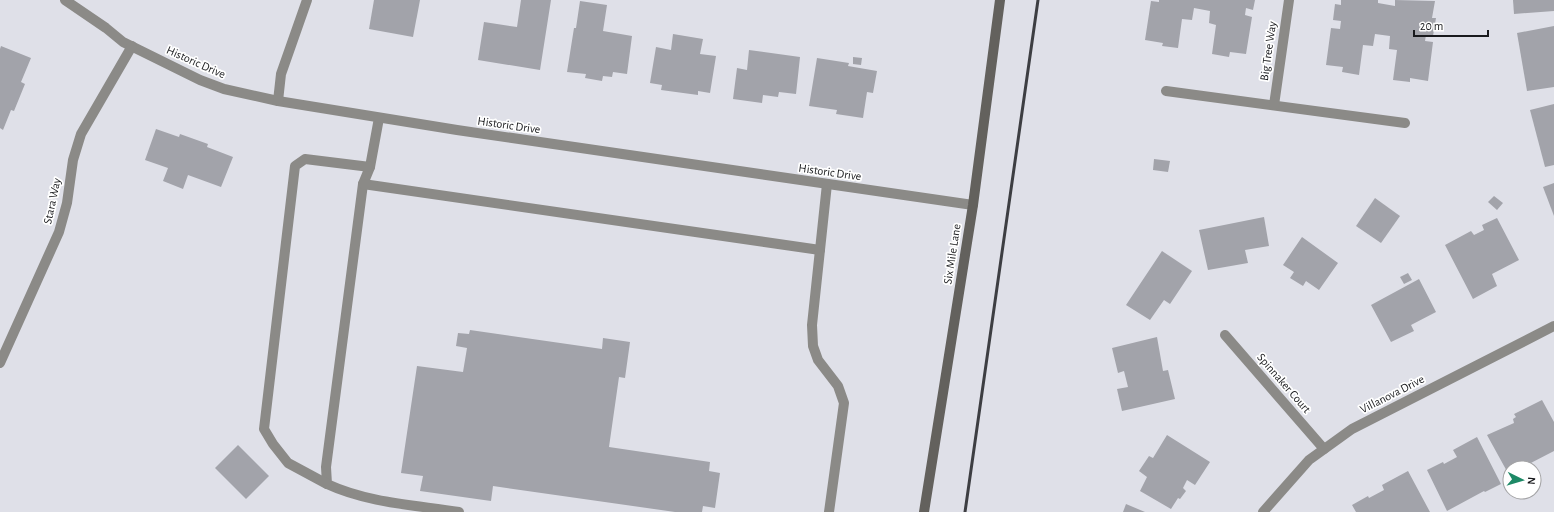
<svg xmlns="http://www.w3.org/2000/svg" width="1554" height="512" font-family="'Alegreya Sans',sans-serif">
<style>
.building{fill:#a2a3aa}
.lines{fill:none;stroke-linecap:round;stroke-linejoin:round}
.lane{stroke:#8b8a87;stroke-width:10}
.street{stroke:#8b8a87;stroke-width:10}
.secondary{stroke:#63615d;stroke-width:10}
.rail{stroke:#3d3e42;stroke-width:3}
.labels{text-anchor:middle;dominant-baseline:central;stroke-width:3.5;stroke-linejoin:round;paint-order:stroke}
.street-label{font-size:12px;fill:#191a1d;stroke:#fff}
</style>
<rect width="100%" height="100%" fill="#dfe0e8"/>
<g class="building">
<path d="M374 0H420L413 37 369 29Z"/>
<path d="M521 0H551L540 70 478 60 484 22 517 27Z"/>
<path d="M1159 0H1255L1253 10 1246 8 1245 15 1252 17 1246 54 1230 52 1229 57 1212 54 1216 25 1209 23 1210 11 1194 8 1192 20 1182 19 1178 48 1162 46 1163 43 1145 40 1151 1 1159 2Z"/>
<path d="M1341 0H1378V3L1395 6V0L1435 1 1432 18H1436L1433 36 1426 35 1425 41 1433 42 1428 81 1410 78V82L1393 80 1397 50 1389 49 1390 36 1375 34 1373 46 1363 45 1359 75 1342 72 1343 67 1326 65 1331 28 1340 29 1341 21 1333 20 1335 4 1341 5Z"/>
<path d="M1513 0H1554V11L1514 14Z"/>
<path d="M580 1 607 5 603 31 632 36 627 74 613 72 612 77 603 76 602 81 585 78 586 74 567 72 574 28H576Z"/>
<path d="M1554 26V87L1527 91 1517 33Z"/>
<path d="M673 34 703 39 700 54 716 56 710 93 698 91V95L661 90 662 85 650 83 656 47 671 50Z"/>
<path d="M1 46 31 58 21 82 25 84 14 111 11 110 3 130 0 128V49Z"/>
<path d="M749 50 800 57 796 94 779 92 778 97 763 95 762 103 733 99 737 68 747 70Z"/>
<path d="M853 57 862 58 861 65 853 64Z"/>
<path d="M817 58 849 63 848 66 877 71 873 93 867 92 863 118 836 114 837 110 809 106Z"/>
<path d="M1554 104V165L1545 167 1530 110Z"/>
<path d="M156 129 179 137 180 134 208 144 207 147 233 157 221 187 188 175 183 189 163 181 168 168 145 160Z"/>
<path d="M1154 159 1170 161 1168 172 1153 170Z"/>
<path d="M1554 183V216L1543 187Z"/>
<path d="M1494 196 1503 203 1497 210 1488 202Z"/>
<path d="M1375 198 1400 216 1381 243 1356 226Z"/>
<path d="M1264 217 1269 246 1245 250 1248 263 1208 270 1199 230Z"/>
<path d="M1497 218 1519 260 1492 274 1497 286 1473 299 1445 245 1471 231 1474 235 1484 230 1482 225Z"/>
<path d="M1302 237 1338 263 1319 290 1306 281 1303 286 1290 278 1294 272 1283 265Z"/>
<path d="M1162 251 1192 271 1170 304 1164 300 1150 320 1126 305Z"/>
<path d="M1408 273 1412 280 1404 284 1400 277Z"/>
<path d="M1419 279 1436 312 1411 325 1414 331 1391 342 1371 305Z"/>
<path d="M470 330 602 349 603 338 630 342 625 378 619 377 609 447 710 462 709 471 720 473 715 508 703 506 702 512H675L493 486 491 501 420 491 423 476 401 473 417 366 463 372 467 348 456 346 458 333 469 334Z"/>
<path d="M1157 337 1163 371 1168 370 1175 399 1122 411 1117 389 1128 387 1124 371 1118 373 1112 348Z"/>
<path d="M1542 400 1554 422V451L1521 468H1510V474L1509 475 1487 435 1514 423 1513 419 1516 417 1514 414Z"/>
<path d="M1167 435 1210 462 1195 485 1187 480 1183 488 1186 491 1180 499 1178 498 1171 509 1140 491 1147 477 1139 471 1149 456 1153 458Z"/>
<path d="M1477 437 1501 484 1485 492 1484 491 1447 511 1427 470 1443 462 1444 464 1457 457 1453 450Z"/>
<path d="M238 445 269 476 246 499 215 468Z"/>
<path d="M1408 471 1430 512H1356L1352 505 1368 496 1369 498 1384 490 1382 485Z"/>
<path d="M1126 504 1145 512H1123Z"/>
</g>
<g class="lines">
<g class="lane">
<path d="M1166 91 1405 123"/>
<path d="M379 118 370 167 363 184 326 467 327 484C368 503 415 505 459 512"/>
<path d="M363 184 820 250"/>
<path d="M827 184 812 325 813 346 818 360 838 386 844 403 829 512"/>
<path d="M327 484 288 463 273 444 264 429 295 166 305 159 370 167"/>
</g>
<g class="street">
<path d="M65 0 106 28 123 42 200 80 224 89 278 101 457 130 973 205"/>
<path d="M278 101 281 74 307 0"/>
<path d="M1274 105 1289 0"/>
<path d="M1225 335 1324 449"/>
<path d="M0 363 59 232 67 203 73 160 81 134 132 46"/>
<path d="M1263 512 1309 460 1352 429 1554 326"/>
</g>
<path class="secondary" d="M924 512 973 205 1000 0"/>
<path class="rail" d="M965 512 1038 0"/>
</g>
<g class="labels">
<g class="street-label">
<text transform="translate(1268 51) rotate(-82)">Big Tree Way</text>
<text transform="translate(196 62) rotate(24)">Historic Drive</text>
<text transform="translate(509 125) rotate(8)">Historic Drive</text>
<text transform="translate(830 172) rotate(8)">Historic Drive</text>
<text transform="translate(52 201) rotate(-78)">Stara Way</text>
<text transform="translate(952 254) rotate(-81)">Six Mile Lane</text>
<text transform="translate(1284 383) rotate(49)">Spinnaker Court</text>
<text transform="translate(1392 394) rotate(-27)">Villanova Drive</text>
</g>
</g>
<g transform="translate(1522 480) rotate(95)"><circle r="19" fill="#ffffff" stroke="#a3a3a5"/>
<path d="M0-3L7 15L0 10L-7 15Z" fill="#1d8966"/>
<text y="-6" font-size="11" font-weight="bold" text-anchor="middle" fill="#191a1d">N</text>
</g>
<path d="M1414 30v6h74v-6" fill="none" stroke="#191a1d" stroke-width="2"/>
<text x="1420" y="30" font-size="12" fill="#191a1d" stroke="#ffffff" stroke-width="3" paint-order="stroke">20 m</text>
</svg>
